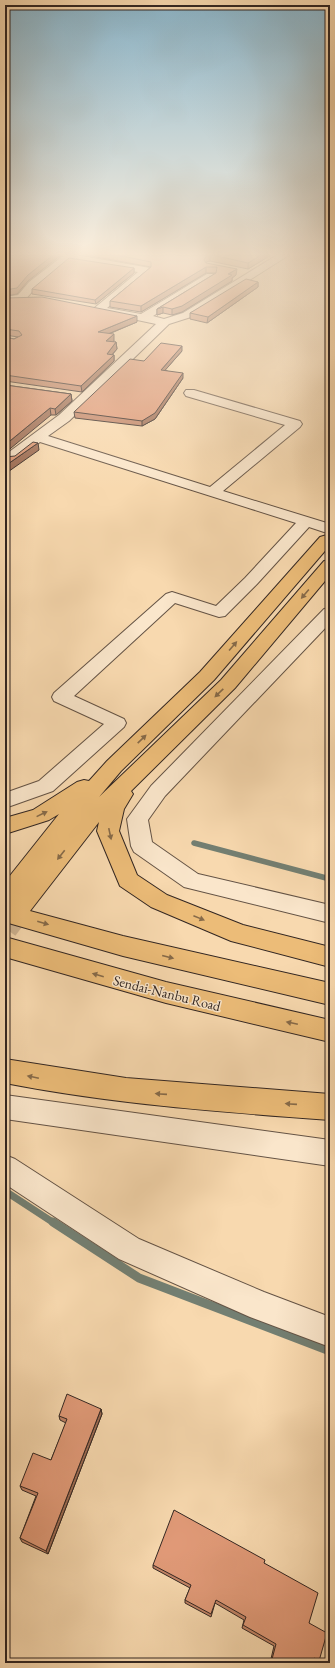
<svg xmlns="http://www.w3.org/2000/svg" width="335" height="1668" font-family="'EB Garamond',serif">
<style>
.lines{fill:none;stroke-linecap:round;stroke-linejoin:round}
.stream-far2{stroke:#737f72;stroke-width:5.5}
.stream-far1{stroke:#737f72;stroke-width:7}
.stream{stroke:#737f72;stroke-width:9}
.highway-tunnel{stroke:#d0b593;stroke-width:26;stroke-dasharray:26 13;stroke-linecap:butt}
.minor-casing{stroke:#645345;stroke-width:2}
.highway-casing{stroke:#322622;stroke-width:2}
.minor{fill:#fae6cb;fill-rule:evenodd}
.highway{fill:#ecbc78;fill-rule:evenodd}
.wall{fill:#c28467;stroke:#322622}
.shaded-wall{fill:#9e6c54;stroke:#322622}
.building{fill:#e19a78;stroke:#322622}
.oneway{fill:#866a49}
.labels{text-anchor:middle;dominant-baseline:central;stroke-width:3;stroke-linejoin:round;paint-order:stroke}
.street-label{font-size:14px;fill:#322622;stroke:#fae6cb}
</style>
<rect width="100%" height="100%" fill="#f8d9af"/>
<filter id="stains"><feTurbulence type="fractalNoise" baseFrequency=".005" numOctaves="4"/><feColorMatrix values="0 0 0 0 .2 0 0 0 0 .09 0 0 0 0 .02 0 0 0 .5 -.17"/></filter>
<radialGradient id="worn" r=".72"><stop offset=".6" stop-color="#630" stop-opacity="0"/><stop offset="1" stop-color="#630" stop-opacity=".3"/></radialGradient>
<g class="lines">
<path class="stream-far2" d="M194 843 330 879"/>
<path class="stream-far1" d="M5 1191 54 1223"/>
<path class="stream" d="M53 1222 139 1278 330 1351"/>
<path class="highway-tunnel" d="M5 928 23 904"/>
<g class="minor-casing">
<g id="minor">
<path d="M64 255H76L150 268 151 270 150 272 107 308 141 314 207 274H215L216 276 215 278 153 316 164 319 183 313 277 255H289L191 317 169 324 69 421 48 436 210 487 285 425 186 396 184 393 186 390H194L300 421 302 424 300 427 223 491 330 524V534L309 527 257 584 225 616 219 617 175 603 74 696 124 719 126 723 124 727 53 791 5 808V793L39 781 104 724 54 701 52 697 54 693 166 594 172 592 216 606 245 578 296 523 40 442 16 461 5 463V455L59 415 156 324 109 314 103 311 98 313 92 310 138 272 69 261 37 286 25 300 5 303V297L18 295 29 282Z"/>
<path d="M330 608V623L165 796 148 820 152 842 198 874 330 905V923L184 887 134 852 131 846 127 819 151 786 324 609Z"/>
<path d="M5 1095 330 1140V1166L5 1119Z"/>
<path d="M5 1155 15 1159 139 1239 264 1292 330 1317V1347L250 1317 119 1259 5 1184Z"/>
</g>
</g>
<g class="highway-casing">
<g id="highway">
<path d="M330 534V545L214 680 121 771 99 797 221 680 324 561 330 560V575L235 688 131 791 133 794 124 809 119 831 137 875 167 895 243 925 330 947V967L231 941 151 907 120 886 97 831 99 822 30 911 123 936 330 983V1005L123 956 5 922V882L59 814 49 820 5 834V818L33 810 77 782 84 780 89 781 107 761 200 672 320 537Z"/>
<path d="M5 937 166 982 330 1020V1042L166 1003 5 957Z"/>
<path d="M5 1059 126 1078 330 1094V1120C221 1112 112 1104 5 1083Z"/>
</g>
</g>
<use href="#minor" class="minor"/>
<use href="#highway" class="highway"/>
</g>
<g class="wall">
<path d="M85 255H271L248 269 210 261 206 262V263L236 275 232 278V281L182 312 172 315 163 313 157 315V309L216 273H206L141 312 110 307V301L151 267Z"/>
<path d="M134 268V273L96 304 32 294V289Z"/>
<path d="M258 282V287L207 323 190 319V313Z"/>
<path d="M5 298 137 322 109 334 114 341 113 342H116L117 349 112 355H114V361L82 392 5 381V337L14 339 18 337 5 335Z"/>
<path d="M182 351 165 370 183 378 155 419 142 426 75 418 74 412Z"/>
<path d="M5 385 71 394 72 401 56 415H51Z"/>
<path d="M101 1409 102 1414 48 1554 22 1542 20 1538 36 1496 22 1490 20 1486 51 1460 66 1423 60 1420 59 1416Z"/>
<path d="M264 1563 309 1623 319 1661 317 1663 314 1661 313 1663H270L274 1646 242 1628 244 1620 215 1603 211 1617 185 1603V1600L190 1588 153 1568V1565Z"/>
</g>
<g class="shaded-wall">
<path d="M53 255H61L28 281 17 294 5 296V290L28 275Z"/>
<path d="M210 255V261L206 262 204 266V260L206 256Z"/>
<path d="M261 255H271L248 269V263Z"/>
<path d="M206 267V273L141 312V306Z"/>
<path d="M134 268V273L96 304 95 300Z"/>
<path d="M237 269 236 275 232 278V281L182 312 172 315V309Z"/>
<path d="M258 282V287L207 323 208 317Z"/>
<path d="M163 307V313L157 315V309Z"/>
<path d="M137 316V322L98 338V332Z"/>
<path d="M114 334V341L106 347V341Z"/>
<path d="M116 342 117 349 107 360V354Z"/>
<path d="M182 346V351L161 375V370Z"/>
<path d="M114 355V361L82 392 81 386Z"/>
<path d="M183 373V378L155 419 142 426V421Z"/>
<path d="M71 394 72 401 56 415 55 409Z"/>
<path d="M50 408 51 415 5 453V445Z"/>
<path d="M38 443 39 450 5 474V466Z"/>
<path d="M101 1409 102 1414 48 1554 46 1551Z"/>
</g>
<g class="building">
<path d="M5 255H53L28 275 17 288 5 290Z"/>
<path d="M117 255H208L206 256 204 260 206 263 237 269 228 274 232 275 182 306 172 309 163 307 157 309 216 273 217 267H206L141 306 110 301 151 267V262Z"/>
<path d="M212 255H261L248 263Z"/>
<path d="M69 258 134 268 95 300 32 289Z"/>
<path d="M246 279 258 282 208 317 190 313Z"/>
<path d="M42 297 137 316 98 332 114 334 106 341 116 342 107 354 114 355 81 386 5 375V337L14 339 22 335 19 331 5 329V298Z"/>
<path d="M161 343 182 346 161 370 183 373 155 413 142 421 74 412 130 359 144 361Z"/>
<path d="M5 385 71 394 55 409 50 408 5 445Z"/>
<path d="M33 442 38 443 5 466V457L15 456Z"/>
<path d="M67 1394 101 1409 46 1551 20 1538 38 1493 20 1486 33 1453 51 1460 67 1419 59 1416Z"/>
<path d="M174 1510 265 1560 264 1563 318 1593 309 1623 327 1633 319 1661 314 1658 313 1663H271L276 1644 243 1625 246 1617 216 1600 211 1614 185 1600 191 1585 153 1565Z"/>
</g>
<defs><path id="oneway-solid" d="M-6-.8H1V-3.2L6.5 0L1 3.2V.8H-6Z"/></defs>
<g class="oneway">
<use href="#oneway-solid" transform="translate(305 594) rotate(130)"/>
<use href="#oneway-solid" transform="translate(233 646) rotate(-49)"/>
<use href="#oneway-solid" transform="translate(219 693) rotate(136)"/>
<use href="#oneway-solid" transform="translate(142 739) rotate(-44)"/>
<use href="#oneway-solid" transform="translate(42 814) rotate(-26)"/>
<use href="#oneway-solid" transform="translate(110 834) rotate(78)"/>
<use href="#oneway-solid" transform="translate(61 855) rotate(128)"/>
<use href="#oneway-solid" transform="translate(199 918) rotate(22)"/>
<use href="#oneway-solid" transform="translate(43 923) rotate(16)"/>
<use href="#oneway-solid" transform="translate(168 957) rotate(14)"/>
<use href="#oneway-solid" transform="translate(98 975) rotate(-164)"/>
<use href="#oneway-solid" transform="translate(292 1023) rotate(-168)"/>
<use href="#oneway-solid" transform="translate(33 1077) rotate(-168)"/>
<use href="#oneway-solid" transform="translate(161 1094) rotate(-176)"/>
<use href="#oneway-solid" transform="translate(291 1104) rotate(-176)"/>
</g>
<linearGradient id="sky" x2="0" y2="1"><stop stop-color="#8ab7ce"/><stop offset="0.52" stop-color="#fceedb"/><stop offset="1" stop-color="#fceedb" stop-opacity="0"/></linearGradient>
<rect width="335" height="489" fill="url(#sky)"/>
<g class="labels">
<g class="street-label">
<text transform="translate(167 993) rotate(14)">Sendai-Nanbu Road</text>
</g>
</g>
<rect width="335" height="1668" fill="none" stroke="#f8d9af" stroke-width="20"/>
<rect x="6" y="6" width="323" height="1656" fill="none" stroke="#322622" stroke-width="2"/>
<rect x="10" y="10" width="315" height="1648" fill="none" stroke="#322622"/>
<rect width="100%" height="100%" filter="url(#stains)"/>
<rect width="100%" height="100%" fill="url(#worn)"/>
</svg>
